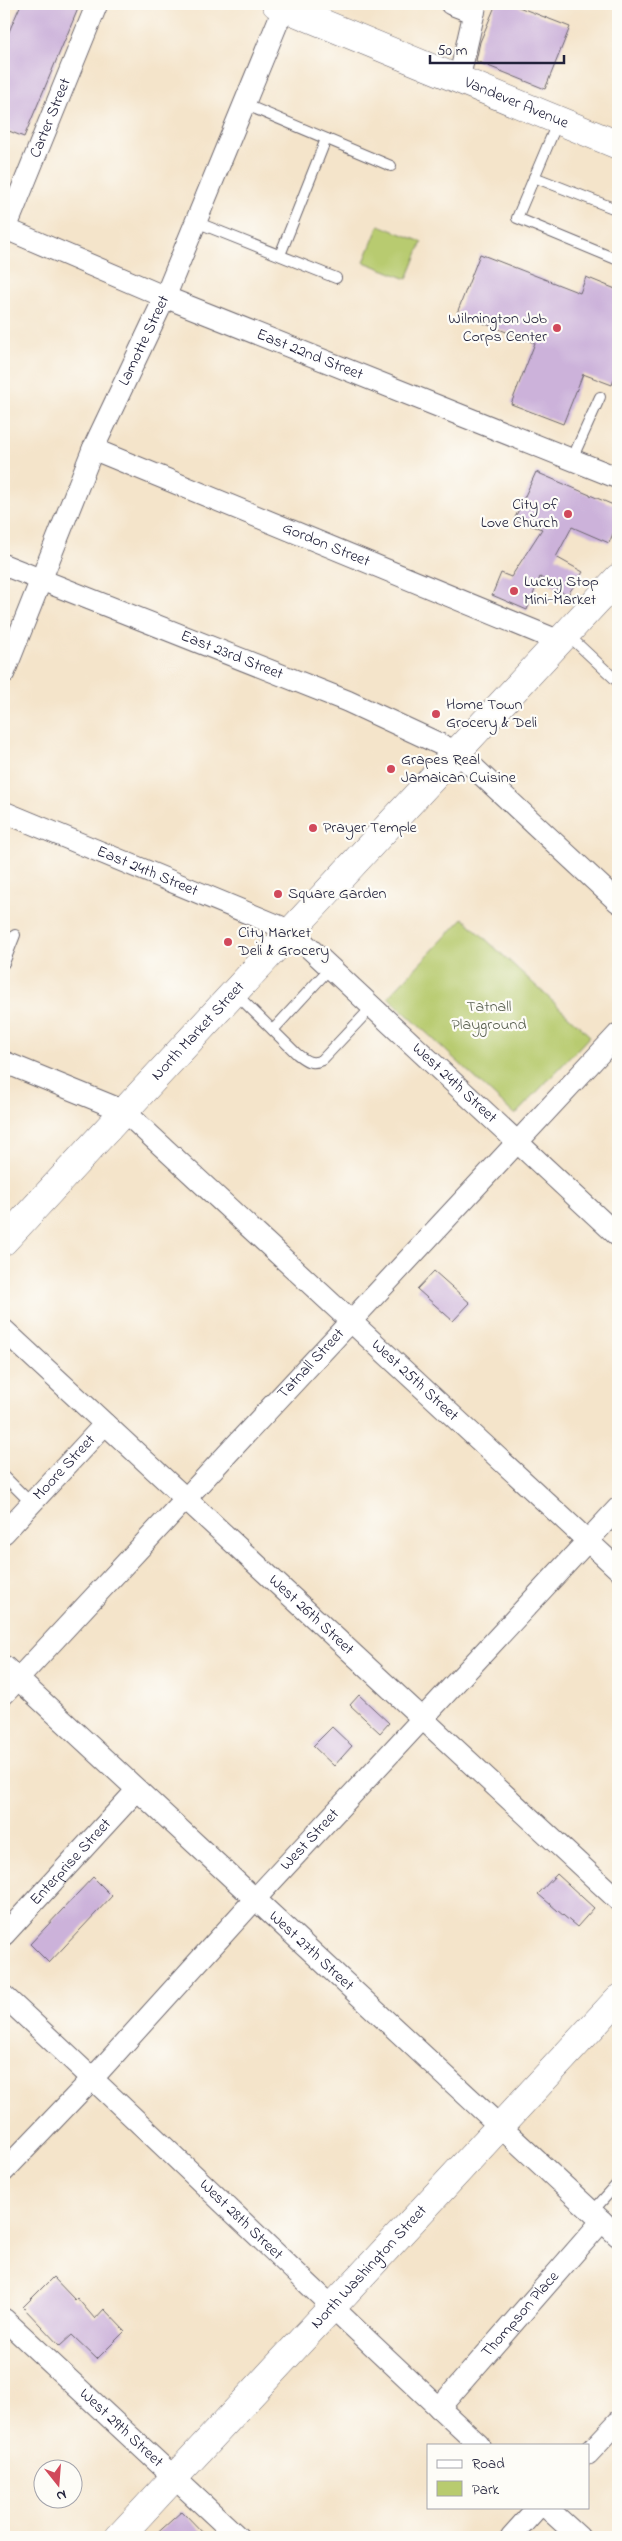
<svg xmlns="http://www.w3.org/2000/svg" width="622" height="2541" font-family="'Indie Flower',sans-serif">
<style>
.green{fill:#b8cb6f;stroke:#6d7655}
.building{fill:#ccb2da}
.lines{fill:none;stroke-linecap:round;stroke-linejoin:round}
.lane-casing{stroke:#6c666d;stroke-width:12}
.street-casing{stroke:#6c666d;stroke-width:23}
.secondary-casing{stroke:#6c666d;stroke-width:29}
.primary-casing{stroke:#6c666d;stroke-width:29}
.lane{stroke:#fff;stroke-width:10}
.street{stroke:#fff;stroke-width:21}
.secondary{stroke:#fff;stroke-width:28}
.primary{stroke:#fff;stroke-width:28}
.poi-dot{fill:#d1495b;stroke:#fdfcf7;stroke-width:2}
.labels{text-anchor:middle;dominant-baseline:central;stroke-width:4.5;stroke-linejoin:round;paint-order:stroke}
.street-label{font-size:16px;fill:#22223b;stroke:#fdfcf7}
.poi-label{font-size:16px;fill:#22223b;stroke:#fdfcf7;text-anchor:start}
.park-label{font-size:16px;fill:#565d4d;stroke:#fdfcf7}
</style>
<rect width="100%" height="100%" fill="#fdfcf7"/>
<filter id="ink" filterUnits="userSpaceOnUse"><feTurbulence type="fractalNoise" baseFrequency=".02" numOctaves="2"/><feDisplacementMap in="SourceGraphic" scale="10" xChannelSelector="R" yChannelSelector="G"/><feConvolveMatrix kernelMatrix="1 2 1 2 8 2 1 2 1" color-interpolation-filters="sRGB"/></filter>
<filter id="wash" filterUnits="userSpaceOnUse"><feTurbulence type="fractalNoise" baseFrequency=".0096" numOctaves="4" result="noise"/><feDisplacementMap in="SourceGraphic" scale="20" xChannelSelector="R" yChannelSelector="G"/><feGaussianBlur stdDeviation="1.12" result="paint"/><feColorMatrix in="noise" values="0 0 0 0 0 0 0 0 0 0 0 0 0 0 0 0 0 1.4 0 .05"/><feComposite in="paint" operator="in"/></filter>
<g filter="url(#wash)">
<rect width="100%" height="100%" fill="#f4e4ca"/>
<g class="green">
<path d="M379 225 422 242 407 279 364 262Z"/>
<path d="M463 918 590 1036 515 1115 388 997Z"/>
</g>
<g id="blocks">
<g class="building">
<path d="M21 4H80L24 137 4 129V43Z"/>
<path d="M496 4H511L570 27 545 89 476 61 480 42Z"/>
<path d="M480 254 580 293 586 277 618 290V369L612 385 583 374 563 424 511 404 535 343 457 313Z"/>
<path d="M536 472 618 507V522L609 543 572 527 556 557 583 572 567 596 540 577 527 610 492 595 501 573 511 577 542 529 514 520Z"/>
<path d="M434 1271 470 1303 453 1321 417 1289Z"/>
<path d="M359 1695 389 1723 380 1733 350 1705Z"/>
<path d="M332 1727 352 1746 334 1766 313 1746Z"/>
<path d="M557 1874 594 1908 577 1927 538 1894Z"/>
<path d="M93 1877 112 1896 49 1963 30 1944Z"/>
<path d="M53 2277 75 2300 77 2298 95 2319 104 2309 125 2331 97 2359 72 2335 60 2346 23 2307Z"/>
<path d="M182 2511 207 2537H153Z"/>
</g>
</g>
</g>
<g filter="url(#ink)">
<use href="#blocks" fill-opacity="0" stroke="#6c666d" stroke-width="1"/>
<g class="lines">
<g class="lane-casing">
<g id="lane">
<path d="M244 104 391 166"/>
<path d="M558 121 517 218 618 260"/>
<path d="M534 177 618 210"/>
<path d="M196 222 336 278"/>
<path d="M280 255 326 139"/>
<path d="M572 459 600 397"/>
<path d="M567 634 618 682"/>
<path d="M4 963 15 935"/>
<path d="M235 993 297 1054C306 1061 311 1065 322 1060L372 1007"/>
<path d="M273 1030 330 968"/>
<path d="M4 1476 31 1503"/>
<path d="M592 2212 618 2183"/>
</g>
</g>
<g class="street-casing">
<g id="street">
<path d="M451 4 474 13"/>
<path d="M459 79 476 4"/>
<path id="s1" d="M4 228 165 297 618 478"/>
<path id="s2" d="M4 233 97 4"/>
<path id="s3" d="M93 449 559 641"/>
<path id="s4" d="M4 565 347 701 457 752 618 902"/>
<path id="s5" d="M4 673 93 449 165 297 284 7"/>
<path id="s6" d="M4 812 291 931 618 1236"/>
<path id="s7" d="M4 1062 124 1111 618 1569"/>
<path id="s8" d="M4 1330 618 1900"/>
<path id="s9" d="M4 1533 105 1424"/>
<path id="s10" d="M4 1666 618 2236"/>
<path id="s11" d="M4 1694 618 1034"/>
<path id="s12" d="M4 1935 137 1790"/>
<path id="s13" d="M4 1996C164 2144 319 2297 479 2445"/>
<path id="s14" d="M4 2171 93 2078 255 1899 618 1508"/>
<path id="s15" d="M4 2319 238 2537"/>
<path id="s16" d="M439 2408 602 2221"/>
<path d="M588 2454 618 2422"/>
<path d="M546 2507 579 2537"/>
<path d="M511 2537 538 2507"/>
</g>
</g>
<g class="secondary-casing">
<g id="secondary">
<path id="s17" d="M276 4 618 145"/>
<path id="s18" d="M119 2537 618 1999"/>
</g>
</g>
<g class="primary-casing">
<g id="primary">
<path id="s19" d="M4 1241 618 578"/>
</g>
</g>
<use href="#lane" class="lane"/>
<use href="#street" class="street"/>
<use href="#secondary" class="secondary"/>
<use href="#primary" class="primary"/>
</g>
</g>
<g class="poi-dot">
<circle cx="557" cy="328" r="5"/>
<circle cx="568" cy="514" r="5"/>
<circle cx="514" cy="591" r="5"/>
<circle cx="436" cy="714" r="5"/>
<circle cx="391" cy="769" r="5"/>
<circle cx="313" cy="828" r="5"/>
<circle cx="278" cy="894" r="5"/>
<circle cx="228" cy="942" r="5"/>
</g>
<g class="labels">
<g class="street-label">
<text stroke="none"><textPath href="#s17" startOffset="260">Vandever Avenue</textPath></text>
<text stroke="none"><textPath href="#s2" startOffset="124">Carter Street</textPath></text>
<text stroke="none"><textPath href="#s5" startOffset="361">Lamotte Street</textPath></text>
<text stroke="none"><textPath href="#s1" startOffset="331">East 22nd Street</textPath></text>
<text stroke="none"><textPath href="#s3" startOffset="252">Gordon Street</textPath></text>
<text stroke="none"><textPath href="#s4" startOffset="245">East 23rd Street</textPath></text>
<text stroke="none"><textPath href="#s6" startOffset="155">East 24th Street</textPath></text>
<text stroke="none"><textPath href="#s19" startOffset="286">North Market Street</textPath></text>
<text stroke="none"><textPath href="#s6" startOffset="534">West 24th Street</textPath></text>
<text stroke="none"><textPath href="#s11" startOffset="451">Tatnall Street</textPath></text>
<text stroke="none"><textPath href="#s7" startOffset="526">West 25th Street</textPath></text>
<text stroke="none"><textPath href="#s9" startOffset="89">Moore Street</textPath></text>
<text stroke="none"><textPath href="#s8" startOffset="419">West 26th Street</textPath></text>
<text stroke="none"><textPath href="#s14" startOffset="451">West Street</textPath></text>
<text stroke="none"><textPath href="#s12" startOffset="99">Enterprise Street</textPath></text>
<text stroke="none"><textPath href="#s10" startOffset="419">West 27th Street</textPath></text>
<text stroke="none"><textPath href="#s13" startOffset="326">West 28th Street</textPath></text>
<text stroke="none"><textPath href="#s18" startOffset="368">North Washington Street</textPath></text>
<text stroke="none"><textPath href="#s16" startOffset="124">Thompson Place</textPath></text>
<text stroke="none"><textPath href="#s15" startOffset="160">West 29th Street</textPath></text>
</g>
<g class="poi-label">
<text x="547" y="319" text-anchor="end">Wilmington Job<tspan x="547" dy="18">Corps Center</tspan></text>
<text x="558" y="505" text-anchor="end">City of<tspan x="558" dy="18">Love Church</tspan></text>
<text x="524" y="582">Lucky Stop<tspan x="524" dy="18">Mini-Market</tspan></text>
<text x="446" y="705">Home Town<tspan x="446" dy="18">Grocery &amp; Deli</tspan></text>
<text x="401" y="760">Grapes Real<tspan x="401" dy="18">Jamaican Cuisine</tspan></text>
<text x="323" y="828">Prayer Temple</text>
<text x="288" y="894">Square Garden</text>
<text x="238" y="933">City Market<tspan x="238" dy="18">Deli &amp; Grocery</tspan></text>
</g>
<g class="park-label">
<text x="489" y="1007">Tatnall<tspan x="489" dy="18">Playground</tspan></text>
</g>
</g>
<rect width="622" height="2541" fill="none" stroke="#fdfcf7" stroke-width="20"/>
<rect x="427" y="2444" width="162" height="65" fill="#fdfcf7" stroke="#a5a5ac"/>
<rect x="437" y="2460" width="25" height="8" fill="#ffffff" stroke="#a5a5ac"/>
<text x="472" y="2468" font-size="15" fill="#22223b">Road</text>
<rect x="437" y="2481" width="25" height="15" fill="#b8cb6f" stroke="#a5a5ac"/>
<text x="472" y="2494" font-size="15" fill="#22223b">Park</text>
<g transform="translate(58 2484) rotate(163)"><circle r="24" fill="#fdfcf7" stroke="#a5a5ac"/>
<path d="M0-4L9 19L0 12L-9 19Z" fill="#d1495b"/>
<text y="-8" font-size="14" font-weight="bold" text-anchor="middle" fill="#22223b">N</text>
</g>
<path d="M430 55v8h134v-8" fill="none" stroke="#22223b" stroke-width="2.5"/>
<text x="437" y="55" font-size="15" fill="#22223b" stroke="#fdfcf7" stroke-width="4" paint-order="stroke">50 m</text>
</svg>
